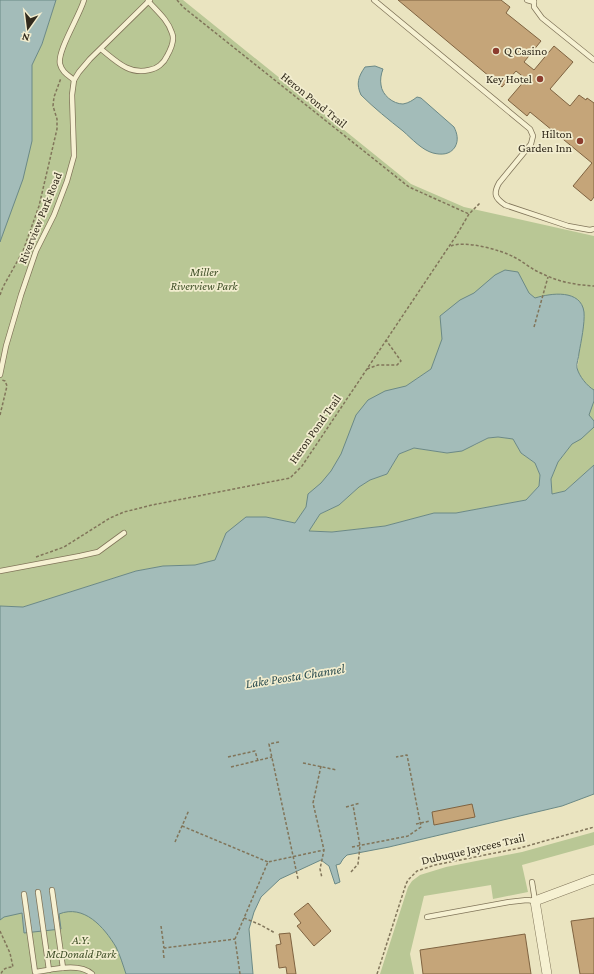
<svg xmlns="http://www.w3.org/2000/svg" width="594" height="974" font-family="'Crimson Pro',serif">
<style>
.green{fill:#b9c795}
.water{fill:#a3bcb9;stroke:#6b8986;fill-rule:evenodd}
.building{fill:#c5a579;stroke:#7f6341}
.lines{fill:none;stroke-linecap:round;stroke-linejoin:round}
.lane-casing{stroke:#81755a;stroke-width:6}
.street-casing{stroke:#81755a;stroke-width:10}
.path{stroke:#81755a;stroke-width:1.5;stroke-dasharray:3 2;stroke-linecap:butt}
.lane{stroke:#f6f1d2;stroke-width:4.5}
.street{stroke:#f6f1d2;stroke-width:9}
.path-bridge{stroke:#81755a;stroke-width:1.5;stroke-dasharray:3 2;stroke-linecap:butt}
.poi-dot{fill:#8c3c2e;stroke:#f2edcf;stroke-width:1.5}
.labels{text-anchor:middle;dominant-baseline:central;stroke-width:3.5;stroke-linejoin:round;paint-order:stroke}
.poi-label{font-size:12px;fill:#322b1d;stroke:#f2edcf;text-anchor:end}
.street-label{font-size:12px;fill:#322b1d;stroke:#f2edcf}
.park-label{font-size:12px;font-style:italic;fill:#3d4d25;stroke:#f2edcf}
.water-label{font-size:13px;font-style:italic;fill:#2d4e51;stroke:#f2edcf}
</style>
<rect width="100%" height="100%" fill="#eae4c0"/>
<g class="green">
<path d="M56 0H183L411 184 464 207 594 236V465L565 491 552 494 551 479 558 462 569 448 579 355 434 361 431 369 406 386 342 458 295 523 266 517 226 533 215 560 195 565 163 566 136 571 23 607 0 606V242L2 237 31 101 32 65 42 44Z"/>
<path d="M498 437 513 439 521 453 535 463 540 475 539 486 526 500 456 513H434L385 526 332 532 308 531 320 514 339 505 359 487 370 480 387 474 399 454 414 448 447 453 475 445 488 438Z"/>
<path d="M594 832V845L522 865 528 892 493 899 491 885 424 896 410 954 414 974H380L408 887 412 881 420 875 446 867 522 852Z"/>
<path d="M83 898 136 974H0V900L22 913 24 933 59 914Z"/>
</g>
<g class="water">
<path d="M0 0H56L42 44 32 65V141L23 179 0 242Z"/>
<path d="M375 66 383 69C381 74 380 80 381 85 382 95 393 104 403 104 409 103 413 100 417 97L421 98 454 127C457 133 459 140 455 147 450 155 441 155 433 153 422 150 412 139 403 131 389 120 374 108 361 95 356 84 358 77 365 67Z"/>
<path d="M505 270 518 272 529 293 535 298C551 293 581 289 584 312 585 323 581 342 579 353 579 357 576 364 577 368 579 376 587 386 594 390V401L589 415 594 421V427L581 439 572 444 558 462 551 479 552 494 565 491 594 465V794L562 806 389 847 347 855 343 859 340 864 336 865 340 882 335 884 329 866 321 860 280 879 261 897 254 912 249 929 253 974H126C123 965 120 955 116 947 104 927 84 904 59 914L61 929 24 933 22 913 4 917 0 920V606L23 607 136 571 163 566 195 565 215 560 226 533 246 517H266L295 523 306 507 308 494 321 483 331 471 341 454 356 415 368 400 385 391 406 386 431 369 442 339 440 316 460 300 474 293 495 275ZM498 437 513 439 521 453 535 463 540 475 539 486 526 500 456 513H434L385 526 332 532 309 531 320 514 339 505 359 487 370 480 387 474 399 454 414 448 447 453 462 451 488 438Z"/>
</g>
<g class="building">
<path d="M398 0H501L510 7 506 13 541 41 524 62 534 70 554 46 573 62 550 89 570 106 579 95 586 100 587 98 594 103V197L591 201 573 186 592 163 530 112 527 116 508 100 526 79 516 71 502 87Z"/>
<path d="M472 804 475 817 434 825 432 812Z"/>
<path d="M308 903 331 931 314 946 297 926 301 923 294 914Z"/>
<path d="M594 918V974H580L571 921Z"/>
<path d="M290 933 296 974H287L286 967 279 968 276 945 281 944 279 934Z"/>
<path d="M525 934 531 974H423L420 950Z"/>
</g>
<g class="lines">
<g class="lane-casing">
<g id="lane">
<path d="M374 0 530 129 533 136 531 144 499 183C493 194 495 198 505 205L568 226 590 230 594 229"/>
<path d="M527 0 534 2"/>
<path d="M534 0V7L542 18 594 60"/>
<path d="M101 49C116 61 129 75 149 70 157 69 164 63 167 56 171 49 175 40 172 33 168 20 157 11 148 1"/>
<path d="M74 80C68 75 62 72 60 64 57 51 80 15 84 0"/>
<path d="M0 375 6 346 21 295 36 251 54 215 67 181 74 156 72 95 74 80 79 72 90 59 150 0"/>
<path d="M0 571 80 556 98 552 124 533"/>
<path d="M52 890 63 968"/>
<path d="M38 892 49 970"/>
<path d="M24 894 35 972C51 970 79 962 92 974"/>
<path d="M427 917 509 902 527 900 535 901 532 882"/>
</g>
</g>
<g class="street-casing">
<path id="street" d="M547 974 535 901 594 879"/>
</g>
<g class="path">
<path d="M177 0 183 7 409 187 469 214"/>
<path d="M451 246C464 240 501 250 514 257 524 262 532 270 543 274 559 282 576 285 594 286"/>
<path d="M0 295 3 287 23 251 39 206 57 129V119L53 106 54 97 61 78"/>
<path d="M534 327 548 277"/>
<path d="M367 369 378 365H397L401 361 386 340"/>
<path d="M0 415 7 386 5 381 2 380"/>
<path d="M36 557 64 547 110 518 124 512 152 505 290 478 302 466 456 236 469 214 480 203"/>
<path d="M279 742 269 744 298 879"/>
<path d="M228 757 255 751 258 761"/>
<path d="M303 763 337 770"/>
<path d="M321 766 313 803 324 850 320 869 322 878"/>
<path d="M231 767 272 757"/>
<path d="M346 807 360 803"/>
<path d="M182 826 268 862"/>
<path d="M175 842 189 810"/>
<path d="M352 847 408 836 421 827 407 755 396 757"/>
<path d="M351 872 358 864 360 846 353 805"/>
<path d="M244 918 261 925 275 933"/>
<path d="M161 926 164 948"/>
<path d="M0 931 10 953 13 967C8 967 3 968 1 974"/>
<path d="M164 958 163 949 164 948 235 939"/>
<path d="M240 974 235 939 268 862 324 850"/>
<path d="M377 974 406 884 408 880 417 871 435 865 520 848 594 827"/>
</g>
<use href="#lane" class="lane"/>
<use href="#street" class="street"/>
<path class="path-bridge" d="M416 824 430 821"/>
</g>
<g class="poi-dot">
<circle cx="496" cy="51" r="4"/>
<circle cx="540" cy="79" r="4"/>
<circle cx="580" cy="141" r="4"/>
</g>
<g class="labels">
<g class="poi-label">
<text x="504" y="51" text-anchor="start">Q Casino</text>
<text x="532" y="79">Key Hotel</text>
<text x="572" y="134">Hilton<tspan x="572" dy="14">Garden Inn</tspan></text>
</g>
<g class="street-label">
<text transform="translate(314 100) rotate(39)">Heron Pond Trail</text>
<text transform="translate(40 218) rotate(-68)">Riverview Park Road</text>
<text transform="translate(315 429) rotate(-55)">Heron Pond Trail</text>
<text transform="translate(473 849) rotate(-13)">Dubuque Jaycees Trail</text>
</g>
<g class="park-label">
<text x="204" y="272">Miller<tspan x="204" dy="14">Riverview Park</tspan></text>
<text x="81" y="940">A.Y.<tspan x="81" dy="14">McDonald Park</tspan></text>
</g>
<g class="water-label">
<text transform="translate(295 676) rotate(-9)">Lake Peosta Channel</text>
</g>
</g>
<g transform="translate(28 28) rotate(194)" stroke="#f2edcf" stroke-width="3" paint-order="stroke">
<path d="M0-3L7 15L0 10L-7 15Z" fill="#322b1d"/>
<text y="-6" font-size="11" font-weight="bold" text-anchor="middle" fill="#322b1d">N</text>
</g>
</svg>
